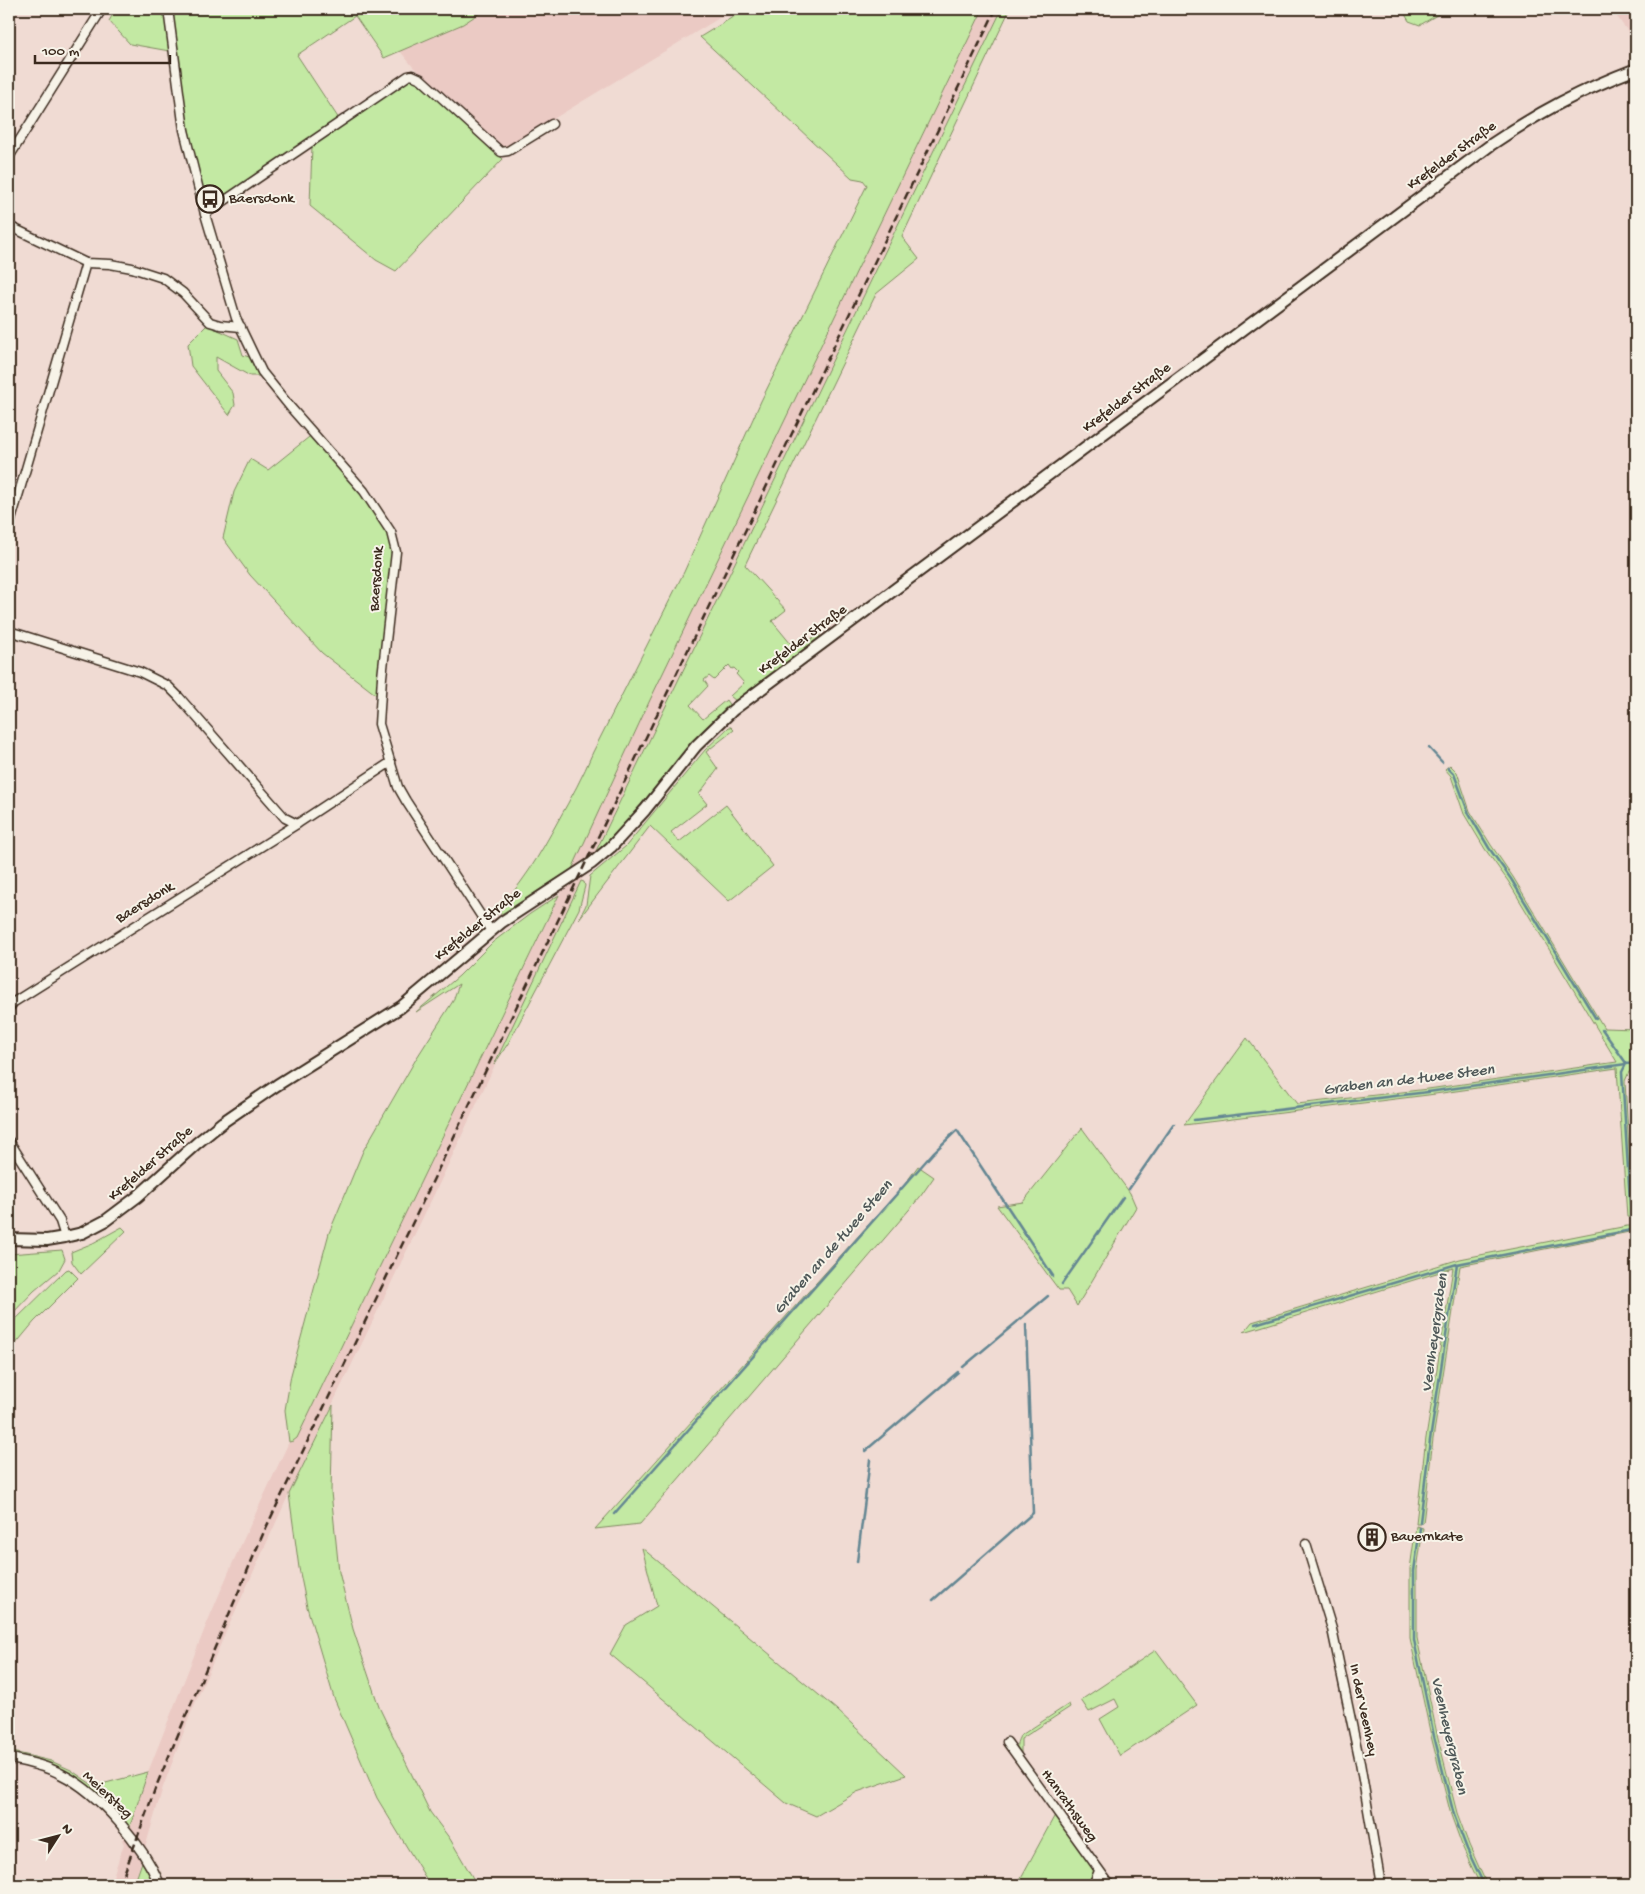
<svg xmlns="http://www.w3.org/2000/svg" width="1645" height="1894" font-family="'Gochi Hand',sans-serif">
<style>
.built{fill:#ebcac4}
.green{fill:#c3e9a3;stroke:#7f8a60}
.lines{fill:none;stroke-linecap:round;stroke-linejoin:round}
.stream{stroke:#648692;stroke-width:2.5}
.minor-casing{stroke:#3b2a1e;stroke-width:11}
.tertiary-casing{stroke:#3b2a1e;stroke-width:12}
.secondary-casing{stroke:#3b2a1e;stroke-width:14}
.minor{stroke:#f7f3e8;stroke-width:8}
.tertiary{stroke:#f7f3e8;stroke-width:9}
.secondary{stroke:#f7f3e8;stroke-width:10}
.rail{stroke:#3b2a1e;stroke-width:2.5;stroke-dasharray:8 4;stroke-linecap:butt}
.labels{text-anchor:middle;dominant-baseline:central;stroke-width:4;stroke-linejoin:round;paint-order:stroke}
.street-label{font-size:15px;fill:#3b2a1e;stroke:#f7f3e8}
.poi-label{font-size:15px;fill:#3b2a1e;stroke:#f7f3e8;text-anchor:start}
.water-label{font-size:16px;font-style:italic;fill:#4f5858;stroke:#f7f3e8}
</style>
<rect width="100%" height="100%" fill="#f0dbd3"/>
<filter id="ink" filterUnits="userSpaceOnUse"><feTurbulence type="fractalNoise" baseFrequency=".02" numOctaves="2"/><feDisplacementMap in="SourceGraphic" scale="10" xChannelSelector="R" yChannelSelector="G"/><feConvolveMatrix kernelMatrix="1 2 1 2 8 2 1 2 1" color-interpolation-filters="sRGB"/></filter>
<g filter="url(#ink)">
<g class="built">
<path d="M486 9H734L509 146H499L414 68 400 51 463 24Z"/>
<path d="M983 9H1002L581 881 441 1180 289 1494 225 1634 191 1713 163 1787 134 1885H110L124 1844 122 1840 130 1825 148 1772 207 1623 233 1562 289 1442 293 1441 297 1438 550 915 650 700Z"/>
<path d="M1611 9H1636V42Z"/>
</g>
<g class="green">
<path d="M116 9H486L463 24 384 58 355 16 297 55 339 119 207 212 180 89 175 52 130 44 109 21Z"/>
<path d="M746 9H983L650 700 572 869 503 913 491 915C520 890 540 854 558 821 571 798 583 776 593 752L684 572 761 401 867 185 863 180 852 178 700 37Z"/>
<path d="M1002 9H1010L902 237 919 259 876 294 745 565 786 610 772 621 795 649 819 634 820 637 736 701 730 696 744 683 736 674 738 672 734 668 732 669 729 665 714 680 709 676 704 680 708 686 690 705 703 719 726 700 730 706 702 731 622 827 595 853Z"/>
<path d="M1402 9H1447L1420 25 1409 21Z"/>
<path d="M408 80 418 81 503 159 396 271 376 260 310 206 312 145Z"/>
<path d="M207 325 238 339 243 355 252 358 261 376H250L216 357V371L233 393 235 405 229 415 191 366 188 344Z"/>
<path d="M314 433 362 490 390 533 395 552 379 697 322 653 250 575 223 538 234 492 250 459 268 470Z"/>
<path d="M729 727H731L734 730 706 752 718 769 699 794 707 804 671 832 679 842 726 805 773 866 729 901 650 826 579 919 586 905 590 876 626 846 705 750Z"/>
<path d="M1450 765 1457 772 1470 811 1491 845 1513 877 1604 1028 1636 1029V1067L1629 1072 1625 1081 1633 1218 1627 1217 1617 1068 1428 1095 1184 1125 1247 1038 1297 1104 1428 1089 1617 1062 1508 881 1485 849 1464 814 1451 776 1445 769Z"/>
<path d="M581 881 584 882 585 886 579 909 509 1042 494 1065Z"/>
<path d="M559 895 297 1438 293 1441 289 1442 285 1410 291 1375 329 1233 363 1151 416 1059 453 1001 459 984 416 1012 459 976 493 942 530 914Z"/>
<path d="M1082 1128 1130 1193 1136 1207 1077 1306 1067 1290H1059L997 1206 1023 1202Z"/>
<path d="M918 1166 934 1177 920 1197 640 1524 595 1529 905 1184Z"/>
<path d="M1627 1226H1636V1251L1634 1231 1460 1266 1433 1439 1423 1523H1416L1426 1438 1453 1268 1244 1332 1252 1322 1460 1259Z"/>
<path d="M122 1227 126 1231 81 1274 72 1262 71 1252 93 1243Z"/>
<path d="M62 1250 65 1259 59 1270 34 1291 9 1317V1254Z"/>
<path d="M69 1269 78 1278 34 1322 9 1352V1326L66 1270Z"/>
<path d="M333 1405 331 1492 339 1572 353 1629 379 1707 430 1812 450 1839 477 1885H430L377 1798 334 1698 307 1607 299 1568 289 1494Z"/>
<path d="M1416 1526 1423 1528 1417 1570V1638L1437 1734 1457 1813 1469 1845 1487 1885H1480L1463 1848 1451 1815 1431 1736 1410 1638V1569Z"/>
<path d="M642 1548 837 1710 906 1775 857 1792 816 1816 786 1803 610 1654 626 1625 657 1606Z"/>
<path d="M1156 1650 1197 1705 1120 1756 1100 1719 1119 1707 1115 1699 1089 1712 1081 1700Z"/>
<path d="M1069 1704 1070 1707 1021 1739V1760C1016 1750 1015 1745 1020 1736Z"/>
<path d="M9 1751 51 1761 71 1770 94 1786 148 1772 129 1829 89 1787 68 1774 9 1755Z"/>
<path d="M1055 1815 1093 1868 1094 1877 1091 1885H1017Z"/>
<path d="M142 1862 155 1885H134Z"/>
</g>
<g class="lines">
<g class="stream">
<path d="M1429 748 1442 762"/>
<path d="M1448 768 1454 774 1469 814 1489 848 1511 879 1596 1019"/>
<path d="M1602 1029 1626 1063"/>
<path d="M1194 1120 1428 1092 1626 1064"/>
<path d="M1129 1189 1174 1124"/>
<path d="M1631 1218 1622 1072 1626 1064 1636 1063"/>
<path d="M1062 1284 1123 1197"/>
<path d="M1255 1324 1457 1264"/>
<path d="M963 1367 1048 1296"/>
<path d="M865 1451 958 1372"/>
<path d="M614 1514 933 1153 957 1130 1053 1276"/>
<path d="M1420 1522 1430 1440 1457 1264 1631 1230"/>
<path d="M1420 1528 1414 1571V1640L1434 1736 1454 1815 1467 1849 1484 1885"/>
<path d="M857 1562 870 1460"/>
<path d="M933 1600 1033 1513 1026 1325"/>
</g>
<g class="minor-casing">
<g id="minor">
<path d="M168 9 184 130 205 214 236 318 262 372 291 408 364 491 391 532 396 552 382 677 379 724 398 787 406 801 491 931"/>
<path d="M9 157 102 9"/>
<path d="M205 214 408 76 412 75 421 79 501 152 508 151 552 124"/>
<path d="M9 226 86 263 110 264 132 268 163 278 183 293 210 322 220 325 241 327"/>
<path d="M9 527 86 263"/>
<path d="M9 631 140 672 168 686 179 697 285 818 297 824 391 762"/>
<path d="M9 1008 14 1002 297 824"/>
<path d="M9 1141 60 1221 65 1237"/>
<path d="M1306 1544 1332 1629 1360 1763 1381 1885"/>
<path d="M1007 1742 1110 1885"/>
<path d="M1093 1885 1099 1871"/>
</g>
</g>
<g class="tertiary-casing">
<path id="tertiary" d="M9 1758C26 1762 45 1765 61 1774 100 1793 143 1845 160 1885"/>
</g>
<g class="secondary-casing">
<path id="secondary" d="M9 1239 47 1240 65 1237 82 1233 105 1221 137 1197 197 1143 223 1122 277 1085 401 1007 502 922 592 863 611 847 645 810 696 746 733 710 1492 144C1541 111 1581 90 1636 69"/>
</g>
<use href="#minor" class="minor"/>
<use href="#tertiary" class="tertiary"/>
<use href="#secondary" class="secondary"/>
<path class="rail" d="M120 1885 155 1789 263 1534 996 9"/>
</g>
</g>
<defs>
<g id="bus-ring" transform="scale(1.4375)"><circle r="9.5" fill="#f7f3e8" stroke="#3b2a1e" stroke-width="1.5"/><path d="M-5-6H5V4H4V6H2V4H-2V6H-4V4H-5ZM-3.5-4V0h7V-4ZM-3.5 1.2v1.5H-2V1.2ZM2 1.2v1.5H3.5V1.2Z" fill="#3b2a1e"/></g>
<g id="building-ring" transform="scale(1.4375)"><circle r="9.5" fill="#f7f3e8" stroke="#3b2a1e" stroke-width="1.5"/><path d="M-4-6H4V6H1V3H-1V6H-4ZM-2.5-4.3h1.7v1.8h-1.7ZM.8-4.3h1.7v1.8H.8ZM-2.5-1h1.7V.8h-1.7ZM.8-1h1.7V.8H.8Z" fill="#3b2a1e"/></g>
</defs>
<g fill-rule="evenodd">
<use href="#bus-ring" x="210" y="199"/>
<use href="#building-ring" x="1372" y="1537"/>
</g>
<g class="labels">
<g class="street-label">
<text transform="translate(1452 156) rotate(-36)">Krefelder Straße</text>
<text transform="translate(1127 398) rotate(-37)">Krefelder Straße</text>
<text transform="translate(377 579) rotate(-86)">Baersdonk</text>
<text transform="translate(803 640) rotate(-37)">Krefelder Straße</text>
<text transform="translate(145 903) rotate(-32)">Baersdonk</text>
<text transform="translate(478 925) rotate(-39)">Krefelder Straße</text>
<text transform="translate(151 1164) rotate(-41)">Krefelder Straße</text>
<text transform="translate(1363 1710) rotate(78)">In der Veenhey</text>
<text transform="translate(107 1795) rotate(43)">Meiersteg</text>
<text transform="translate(1069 1806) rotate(54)">Hanrathsweg</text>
</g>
<g class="poi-label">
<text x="229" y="199">Baersdonk</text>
<text x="1391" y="1537">Bauernkate</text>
</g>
<g class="water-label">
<text transform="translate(1409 1081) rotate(-7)">Graben an de twee Steen</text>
<text transform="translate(834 1248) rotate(-49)">Graben an de twee Steen</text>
<text transform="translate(1436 1333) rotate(-82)">Veenheyergraben</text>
<text transform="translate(1448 1736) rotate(77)">Veenheyergraben</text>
</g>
</g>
<rect width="1645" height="1894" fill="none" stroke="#f7f3e8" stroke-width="30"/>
<rect x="15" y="15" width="1615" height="1864" fill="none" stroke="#3b2a1e" stroke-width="2" filter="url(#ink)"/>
<g transform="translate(58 1836) rotate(54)" stroke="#f7f3e8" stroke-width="4" paint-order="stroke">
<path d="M0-4L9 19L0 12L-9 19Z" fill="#3b2a1e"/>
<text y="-8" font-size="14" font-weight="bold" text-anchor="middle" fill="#3b2a1e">N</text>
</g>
<path d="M35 55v8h135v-8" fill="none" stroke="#3b2a1e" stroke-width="2.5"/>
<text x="42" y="55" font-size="15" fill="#3b2a1e" stroke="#f7f3e8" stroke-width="4" paint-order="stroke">100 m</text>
</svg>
